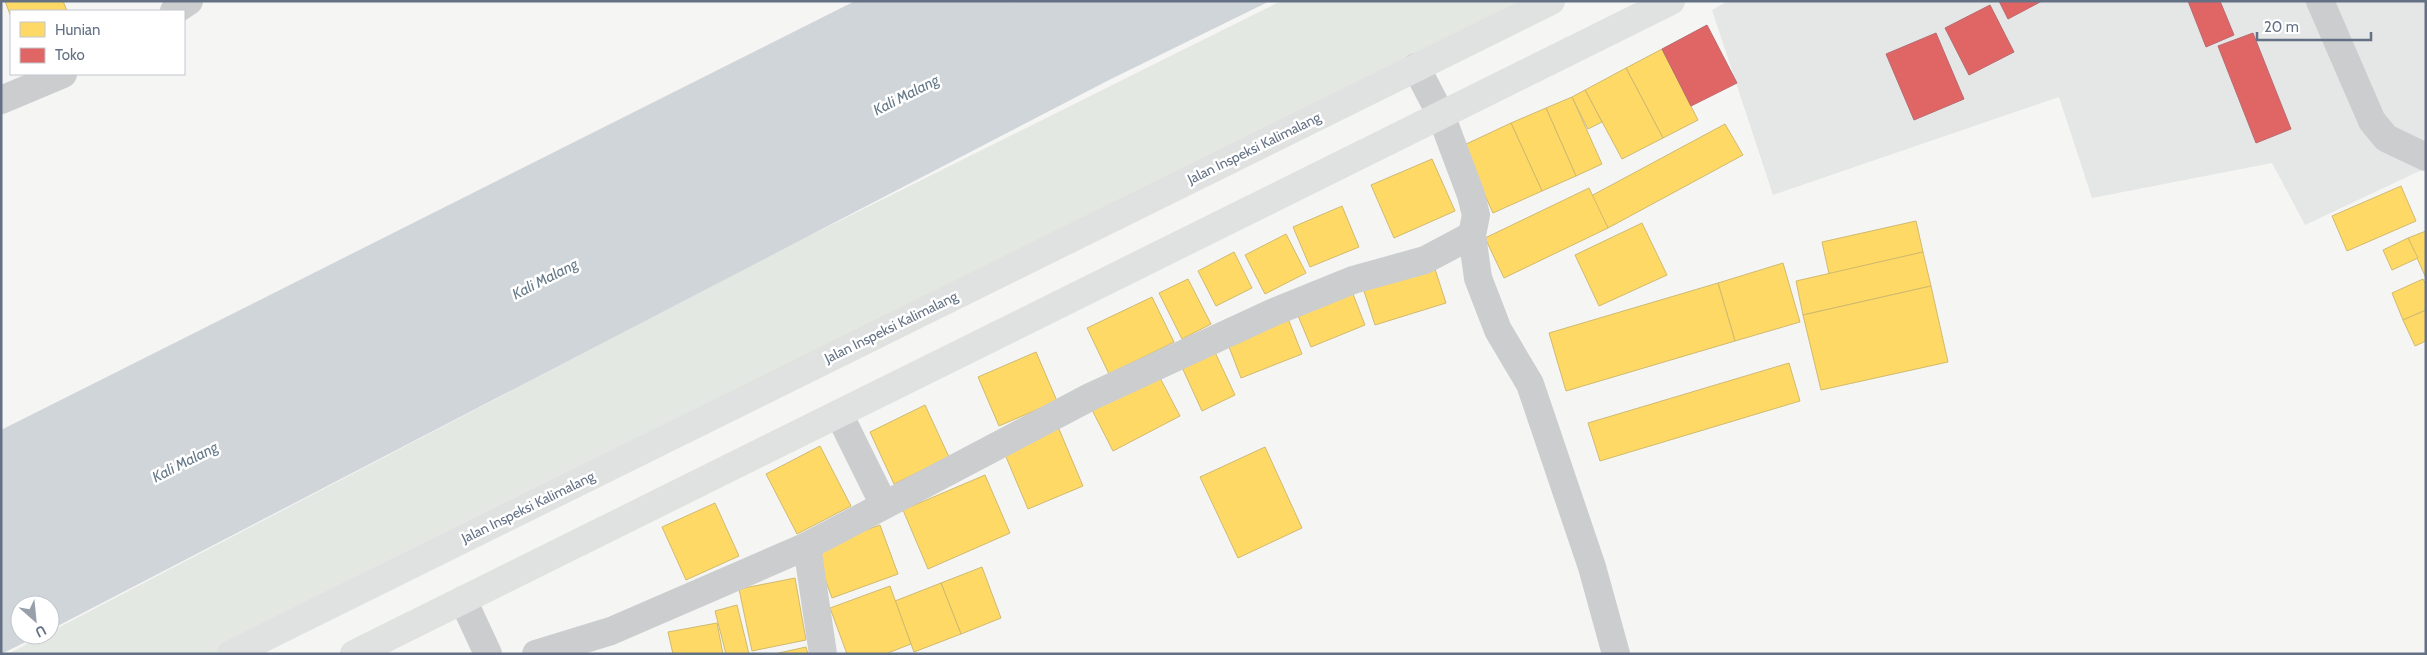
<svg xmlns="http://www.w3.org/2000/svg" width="2427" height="655" font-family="Cabin,sans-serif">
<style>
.built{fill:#e5e6e6}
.green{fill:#e4e8e2}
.water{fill:#cfd5d9}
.homes{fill:#ffd966;stroke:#d0ba6f}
.shops{fill:#e06666;stroke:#bb696f}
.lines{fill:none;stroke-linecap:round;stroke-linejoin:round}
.river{stroke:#cfd5d9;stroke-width:69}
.minor{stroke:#cccdcf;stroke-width:28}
.major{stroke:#e0e1e1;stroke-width:28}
.labels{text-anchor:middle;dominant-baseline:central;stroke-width:5;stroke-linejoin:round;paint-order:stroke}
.street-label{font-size:14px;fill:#647184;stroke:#fff}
.water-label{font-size:15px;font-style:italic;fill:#657988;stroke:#fff}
</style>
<rect width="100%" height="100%" fill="#f5f5f4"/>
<path class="built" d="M1728 1H2426V168L2305 225 2272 163 2092 198 2059 97 1773 195 1712 10Z"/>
<path class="green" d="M1281 1H1551L231 654H8L44 635H50V632L775 253Z"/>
<path class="water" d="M855 1H1270L1109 80 50 630V605H20V635H40L1 654V430Z"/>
<g class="homes">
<path d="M5 1H63L67 11H11V17Z"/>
<path d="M1662 49 1698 120 1663 138 1626 68Z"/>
<path d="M1626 68 1663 138 1622 159 1585 90Z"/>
<path d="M1585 90 1602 122 1588 129 1572 97Z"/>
<path d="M1572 97 1602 164 1576 176 1546 108Z"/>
<path d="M1546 108 1576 176 1542 191 1511 123Z"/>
<path d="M1511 123 1542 191 1493 213 1462 146Z"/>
<path d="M1725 124 1743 155 1608 228 1591 196Z"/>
<path d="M1432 159 1455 211 1394 238 1371 185Z"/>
<path d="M2401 186 2416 221 2347 251 2332 216Z"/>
<path d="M1589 188 1608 228 1504 278 1485 238Z"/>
<path d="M1342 206 1359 247 1310 267 1293 227Z"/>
<path d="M1916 221 1923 252 1829 274 1822 242Z"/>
<path d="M1642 223 1667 275 1599 306 1575 255Z"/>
<path d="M2426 231V278L2408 238Z"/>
<path d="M1286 234 1306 273 1265 294 1245 255Z"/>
<path d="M2408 238 2418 258 2392 270 2383 250Z"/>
<path d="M1234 252 1252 288 1216 306 1198 271Z"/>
<path d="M1923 252 1931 286 1803 315 1796 281Z"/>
<path d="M1783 263 1800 322 1735 341 1718 283Z"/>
<path d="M1434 266 1446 303 1375 325 1363 288Z"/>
<path d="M1188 279 1211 324 1182 339 1159 293Z"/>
<path d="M2423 279 2426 285V310L2403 320 2392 293Z"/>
<path d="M1718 283 1735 341 1566 391 1549 333Z"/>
<path d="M1931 286 1948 362 1821 390 1803 315Z"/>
<path d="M1351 289 1365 325 1311 347 1296 311Z"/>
<path d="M1152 297 1174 342 1109 374 1087 328Z"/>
<path d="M2426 310V341L2415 346 2403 320Z"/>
<path d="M1287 316 1302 354 1241 378 1226 339Z"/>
<path d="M1213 348 1235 395 1202 411 1180 363Z"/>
<path d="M1036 352 1057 401 999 426 978 377Z"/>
<path d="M1789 363 1800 401 1600 461 1588 423Z"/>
<path d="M1158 374 1180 416 1113 451 1091 408Z"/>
<path d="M925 405 949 457 894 484 870 432Z"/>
<path d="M1056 422 1083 486 1028 509 1001 445Z"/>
<path d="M820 446 851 506 797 534 766 474Z"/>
<path d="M1265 447 1302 528 1238 558 1200 477Z"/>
<path d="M985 475 1010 533 928 569 903 510Z"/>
<path d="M715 503 739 556 686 580 662 527Z"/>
<path d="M880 525 898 574 832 598 814 549Z"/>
<path d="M982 567 1001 618 961 634 941 583Z"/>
<path d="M795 578 806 640 752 651 739 589Z"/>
<path d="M941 583 961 634 914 652 895 601Z"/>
<path d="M890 586 911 644 885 654H847L830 608Z"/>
<path d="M737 605 749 654H726L715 611Z"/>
<path d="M717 623 723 654H673L668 632Z"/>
<path d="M806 647 808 654H774Z"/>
</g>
<g class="shops">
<path d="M1999 1H2042L2008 19Z"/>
<path d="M2188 1H2220L2234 35 2206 47Z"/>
<path d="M1990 5 2014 52 1969 75 1945 28Z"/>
<path d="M1707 25 1737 83 1691 106 1662 49Z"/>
<path d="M1936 33 1964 99 1914 120 1886 54Z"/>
<path d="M2253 33 2291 129 2256 143 2218 46Z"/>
</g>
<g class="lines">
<path class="river" d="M1 556 1090 1"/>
<g class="minor">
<path d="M2320 1 2372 121 2386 138 2426 157"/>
<path d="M174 11 189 1"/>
<path d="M1416 67 1441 115 1471 195 1476 215 1472 235 1478 278 1498 330 1530 384 1592 567 1616 654"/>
<path d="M1 100 63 74"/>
<path d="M839 414 884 505"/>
<path d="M807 546 823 654"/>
<path d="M463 600 488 654"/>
<path d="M536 654 611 631 807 546 1090 397 1274 312 1353 280 1425 260 1472 235"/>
</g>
<g class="major">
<path d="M231 654 1551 1"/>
<path d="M354 654 1671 1"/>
</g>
</g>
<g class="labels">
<g class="street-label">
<text transform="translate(1254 148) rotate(-26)">Jalan Inspeksi Kalimalang</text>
<text transform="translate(891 327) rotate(-26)">Jalan Inspeksi Kalimalang</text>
<text transform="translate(528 507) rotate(-26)">Jalan Inspeksi Kalimalang</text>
</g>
<g class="water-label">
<text transform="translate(906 95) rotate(-27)">Kali Malang</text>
<text transform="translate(545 279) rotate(-27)">Kali Malang</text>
<text transform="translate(185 462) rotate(-27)">Kali Malang</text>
</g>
</g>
<rect width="2427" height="655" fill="none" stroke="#647184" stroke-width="5"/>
<rect x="10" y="10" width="175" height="65" fill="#ffffff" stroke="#c1c6ce"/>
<rect x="20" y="22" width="25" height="15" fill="#ffd966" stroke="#c1c6ce"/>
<text x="55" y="35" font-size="15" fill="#647184">Hunian</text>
<rect x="20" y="48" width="25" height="15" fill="#e06666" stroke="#c1c6ce"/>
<text x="55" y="60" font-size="15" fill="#647184">Toko</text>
<g transform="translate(35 620) rotate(153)"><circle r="24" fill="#ffffff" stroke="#c1c6ce"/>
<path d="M0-4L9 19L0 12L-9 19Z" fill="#979fab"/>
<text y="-8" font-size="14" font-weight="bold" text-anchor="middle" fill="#647184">U</text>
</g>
<path d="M2257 32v8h114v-8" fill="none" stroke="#647184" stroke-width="2.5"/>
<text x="2264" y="32" font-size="15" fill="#647184" stroke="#ffffff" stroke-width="4" paint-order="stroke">20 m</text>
</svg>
